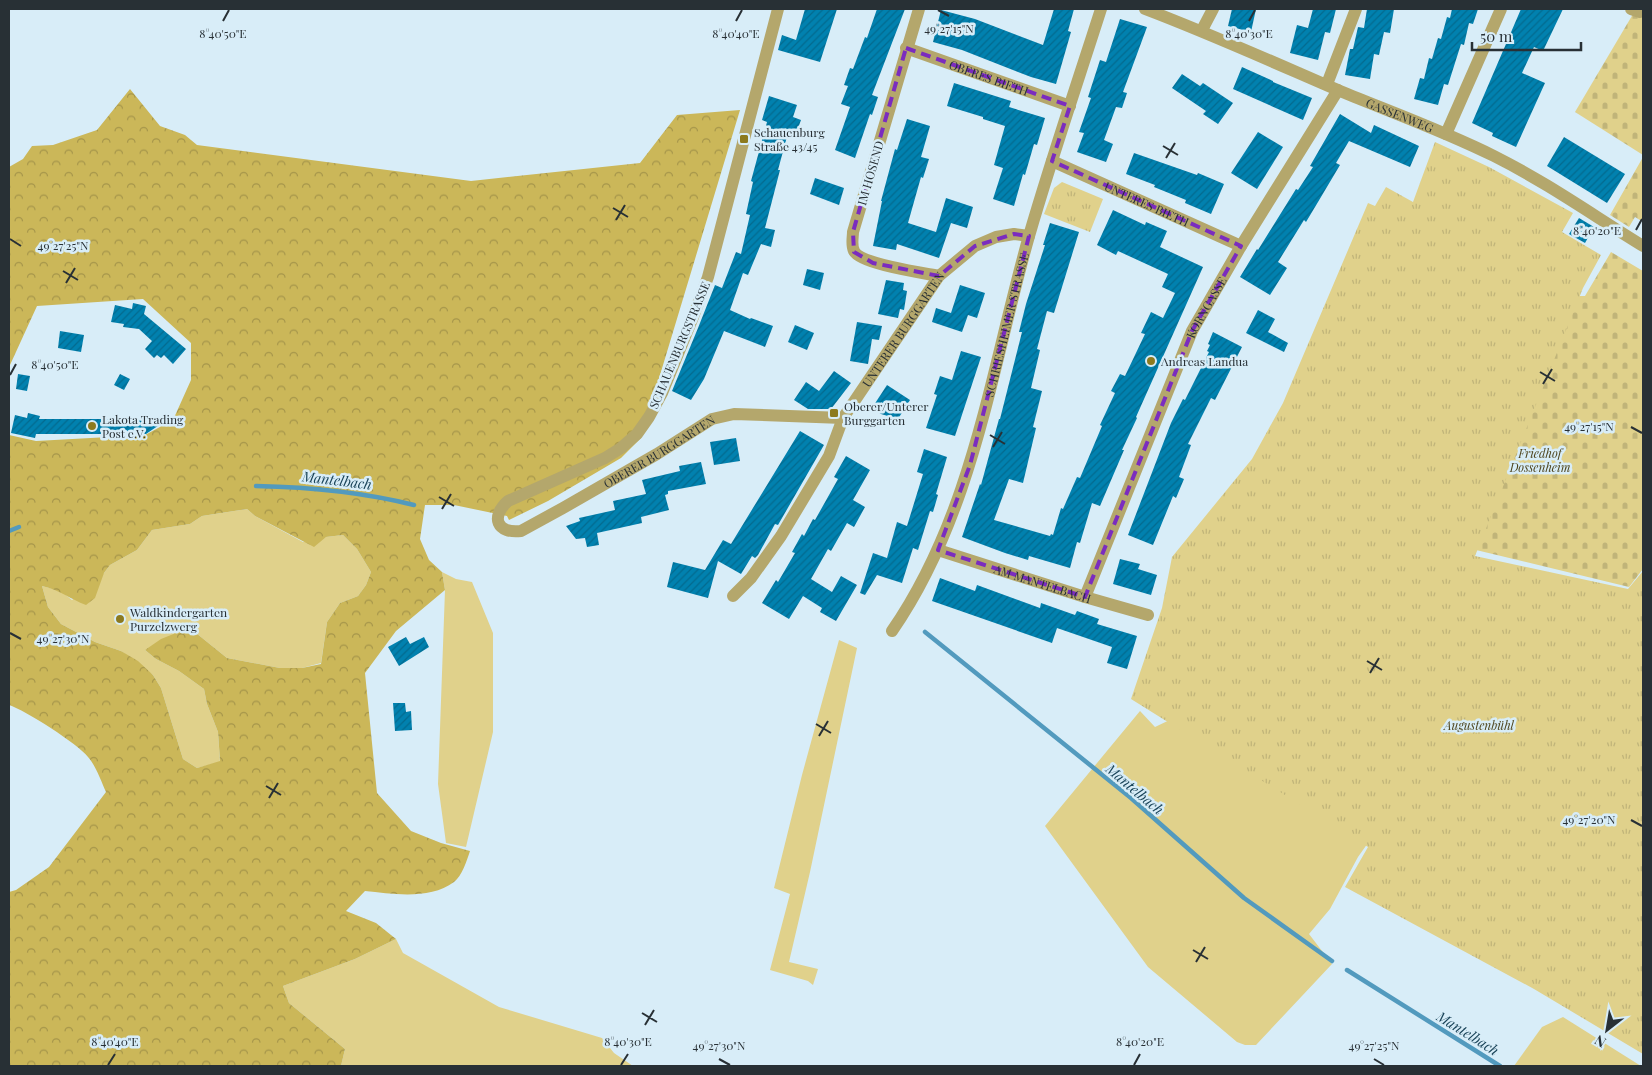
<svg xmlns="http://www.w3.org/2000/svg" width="1652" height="1075" font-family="'Playfair Display',serif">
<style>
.green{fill:#e0d18b}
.forest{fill:url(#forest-crowns);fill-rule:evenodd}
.cemetery{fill:url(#cemetery-stones)}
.park{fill:url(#park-tufts)}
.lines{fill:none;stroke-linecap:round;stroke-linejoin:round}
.stream{stroke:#529abe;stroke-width:4.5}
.building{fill:url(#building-hatch)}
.minor{stroke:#b4a76c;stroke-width:12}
.marked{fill:none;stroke:#7b2cbf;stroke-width:4;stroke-dasharray:10 6;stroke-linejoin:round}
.ticks{fill:none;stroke:#283035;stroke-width:2}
.poi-dot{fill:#8c7a1f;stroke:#d8edf8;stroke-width:2}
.labels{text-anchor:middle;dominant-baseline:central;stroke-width:5;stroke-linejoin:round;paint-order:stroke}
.street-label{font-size:12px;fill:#283035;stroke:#d8edf8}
.poi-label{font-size:12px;fill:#283035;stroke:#d8edf8;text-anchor:start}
.park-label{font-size:12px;font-style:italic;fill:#4e451e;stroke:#d8edf8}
.water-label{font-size:14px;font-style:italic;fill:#1a4459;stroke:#d8edf8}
.ticks-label{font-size:12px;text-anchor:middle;fill:#283035;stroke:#d8edf8;stroke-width:5;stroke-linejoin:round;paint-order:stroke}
</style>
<defs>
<pattern id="forest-crowns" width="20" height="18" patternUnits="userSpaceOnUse" patternTransform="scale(1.25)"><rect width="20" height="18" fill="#cbb759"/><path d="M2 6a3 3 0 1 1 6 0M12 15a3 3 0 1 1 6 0" fill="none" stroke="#a5954a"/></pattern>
<pattern id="cemetery-stones" width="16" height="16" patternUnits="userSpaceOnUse" patternTransform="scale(1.25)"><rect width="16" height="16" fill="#e0d18b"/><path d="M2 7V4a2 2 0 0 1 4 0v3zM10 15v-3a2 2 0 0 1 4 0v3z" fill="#c0b479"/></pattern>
<pattern id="park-tufts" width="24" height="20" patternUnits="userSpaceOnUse" patternTransform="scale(1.25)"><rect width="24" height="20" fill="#e0d18b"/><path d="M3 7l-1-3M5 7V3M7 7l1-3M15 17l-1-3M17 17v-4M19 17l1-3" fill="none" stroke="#c0b479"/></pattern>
<pattern id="building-hatch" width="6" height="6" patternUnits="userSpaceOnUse" patternTransform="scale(1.25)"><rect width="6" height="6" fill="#0181af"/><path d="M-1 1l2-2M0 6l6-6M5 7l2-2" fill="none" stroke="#036a8f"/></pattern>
</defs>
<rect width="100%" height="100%" fill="#d8edf8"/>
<g class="green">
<path d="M247 509 255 516 303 542 326 537 343 535 357 549 371 572 366 585 358 596 340 603 327 622 321 663 302 668H280L227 658 196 633 145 650 156 659 179 671 204 689 207 704 218 732 220 762 197 768 183 759 161 688 153 675 121 651 95 642 61 624 48 607 42 586 61 591 72 600 104 573 110 565 137 550 152 530 190 524 202 516Z"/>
<path d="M442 572 456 579 472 582 493 633V732L466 847 446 843 438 784 445 590Z"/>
<path d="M1516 634 1358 857 1330 909 1309 934 1332 964 1256 1045H1245L1237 1042 1148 967 1045 826 1140 711 1155 727 1178 716Z"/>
<path d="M839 640 857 648 810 872 789 962 818 969 813 985 808 981 770 970 790 894 774 888 802 775Z"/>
<path d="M396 939 403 953 499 1007 602 1038 614 1053 633 1066H341L345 1049 289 1003 283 986 355 959Z"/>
<path d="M1563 1017 1641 1066H1514L1542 1027Z"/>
</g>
<path class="forest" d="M130 89 160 126 185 135 197 145 471 181 640 163 677 115 740 110 641 438 621 458 548 501 509 520 507 516 454 505H425L420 539 429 560 442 572 445 590 396 631 365 673 377 793 411 831 441 843 470 851C467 860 462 876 454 882 430 900 393 894 365 891L346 911 376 923 396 939 355 959 283 986 289 1003 345 1049 341 1066H9V892L16 890 49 867 106 792C101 781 96 766 88 757 78 744 25 710 9 705V435L36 441 145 435 173 420 191 380V343L143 299 37 306 10 365 9 403V167L23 159 32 146 53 145 97 130ZM247 509 255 516 314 547 326 537 343 535 357 549 371 572 366 585 358 596 340 603 327 622 321 664 302 668H280L227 658 196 633 181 631 161 639 145 650 156 659 179 671 204 689 207 704 218 732 220 761 197 768 183 759 161 688 153 675 138 661 121 651 95 642 61 624 48 607 42 586C60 590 70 599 86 605L95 598 104 573 110 565 137 550 152 530 190 524 202 516Z"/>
<g class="cemetery">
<path d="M1636 9H1643V155L1575 112Z"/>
<path d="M1643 157V222L1635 217 1629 227 1610 215Z"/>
<path d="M1611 252 1643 271V569L1629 587 1476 550 1574 296H1585Z"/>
</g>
<g class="park">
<path d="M1435 142 1489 167 1573 213 1562 232 1601 255 1583 288 1475 556 1628 589 1643 571V1054L1534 989 1345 887 1368 847 1131 699 1162 608 1172 557 1252 459 1283 403 1368 203 1375 206 1386 187 1413 202Z"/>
<path d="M1062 182 1103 199 1090 232 1044 214 1054 188Z"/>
</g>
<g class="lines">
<g class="stream">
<path d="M256 486C309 487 362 492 414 505"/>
<path d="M9 531 19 527"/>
<path d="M925 632 1131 798 1244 898 1332 961"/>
<path d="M1347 970 1500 1066"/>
</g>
</g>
<g class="building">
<path d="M805 9H837L820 62 778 50 782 35 796 40Z"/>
<path d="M877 9H905L872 95 878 97 872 115 870 114 855 158 835 150 850 107 841 104 848 86 844 85 850 68 853 69 865 37 867 38Z"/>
<path d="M1054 9H1074L1068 31 1071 32 1056 84 1031 77 962 50 933 42 941 10 975 19 1043 45Z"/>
<path d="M1232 9H1256L1251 32 1228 26Z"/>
<path d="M1313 9H1336L1330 33 1325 32 1318 60 1290 53 1297 25 1308 28Z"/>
<path d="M1367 9H1394L1390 33 1384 32 1379 55 1374 54 1370 79 1345 75 1350 49H1353L1358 27 1364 28Z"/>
<path d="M1452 9H1478L1473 24 1469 23 1464 45 1461 44 1448 85 1444 84 1438 105 1414 99 1420 78 1424 79 1429 58 1432 59 1438 38 1441 39 1447 17 1450 18Z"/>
<path d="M1521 9H1563L1543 51 1534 47 1522 73 1545 83 1516 147 1492 136 1493 133 1472 123Z"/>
<path d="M1120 19 1147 27 1123 92 1127 93 1122 108 1116 107 1104 140 1113 144 1106 162 1077 152 1084 133 1079 132 1091 98 1088 97 1100 60 1106 62Z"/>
<path d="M1242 67 1273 81V82L1312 98 1303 120 1233 89Z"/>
<path d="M1182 74 1200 86 1203 83 1233 103 1218 124 1203 114 1206 111 1172 88Z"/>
<path d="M954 83 1011 101 1009 107 1045 118 1037 145 1034 144 1025 175 1023 174 1014 206 993 199 1003 168 994 165 1005 126 983 119V117L947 106Z"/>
<path d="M769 96 797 105 793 117 801 120 797 131 789 129 778 170H780L765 228 775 230 771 247 761 244 748 275 743 273 730 310 750 319 751 318 773 326 765 347 724 331 704 379 691 400 672 391 698 328 715 285 722 288 736 252 741 254 750 215 746 214 753 182 751 181 767 122 762 120Z"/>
<path d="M1340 114 1371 133 1374 125 1419 146 1410 167 1349 141 1336 163 1340 165 1318 202 1306 222 1304 220 1278 262 1287 268 1270 295 1240 277 1257 249 1258 250 1296 189 1298 190 1313 167 1310 166Z"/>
<path d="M907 119 930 126 921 157 929 159 923 178 921 177 908 223 936 232 946 198 973 207 967 228 951 223 939 258 897 244 896 250 873 246 882 201H881L895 149 897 150Z"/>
<path d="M1258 132 1283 147 1257 189 1231 173Z"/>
<path d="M1564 137 1625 174 1607 203 1547 166Z"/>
<path d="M1134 153 1197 175 1198 173 1224 184 1211 214 1185 203 1186 200 1154 187 1155 185 1126 174Z"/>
<path d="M815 178 844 188 839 205 810 194Z"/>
<path d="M1113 210 1145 225 1146 222 1167 231 1160 247 1203 267 1136 417 1137 418 1122 450H1124L1100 506 1092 503 1080 543 1077 542 1070 568 1029 556 1028 560 1005 553 962 537 980 484 981 485 999 419H1000L1022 332H1019L1026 304 1045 245H1043L1050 223 1079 232 1054 313 1047 311 1037 349 1040 350 1031 388 1042 391 1033 427 1036 428 1023 483 1009 479 994 520 1050 536 1051 534 1053 535 1061 508 1063 509 1077 477 1080 478 1102 426 1100 425 1115 393 1111 391 1120 374 1125 376 1145 334 1141 333 1151 312 1163 318 1175 293 1162 287 1168 274 1118 251 1116 255 1097 245Z"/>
<path d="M1579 218 1594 227 1585 243 1569 234Z"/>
<path d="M807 269 824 273 820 290 803 285Z"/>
<path d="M886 280 904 283 903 290 907 291 904 310 900 309 898 318 878 314Z"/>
<path d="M960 285 985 293 977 318 968 315 962 332 932 322 936 308 951 313Z"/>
<path d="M133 303 146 306 144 314 186 349 173 364 164 355 161 358 157 355 154 358 145 349 152 341 139 329 123 327 124 324 111 322 115 305 132 309Z"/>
<path d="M1258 310 1275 319 1268 332 1288 343 1284 352 1246 333Z"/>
<path d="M857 322 882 326 879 340 872 339 868 364 850 361Z"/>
<path d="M795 325 814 333 807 350 788 342Z"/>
<path d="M60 331 84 335 81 352 58 348Z"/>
<path d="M1213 332 1242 347 1215 400 1211 398 1188 444 1191 445 1179 477 1184 479 1176 498 1173 496 1153 545 1128 535 1171 423 1183 399 1185 400 1209 352 1207 351 1210 345 1208 344Z"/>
<path d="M961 351 981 357 955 436 926 428 937 395 934 394 940 376 952 380Z"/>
<path d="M834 371 851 383 831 409H808L794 400 806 382 819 391Z"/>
<path d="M18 374 30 376 27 391 16 389Z"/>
<path d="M120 374 130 379 124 390 114 385Z"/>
<path d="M887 385 910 400 898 419 881 414 872 408Z"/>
<path d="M28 413 40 416 39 419H168L146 434H36L35 438 11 433 15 415 27 418Z"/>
<path d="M800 431 824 445 778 525 775 524 758 555 755 558 752 556 741 574 718 561 708 598 667 587 673 562 705 570 723 540 731 544Z"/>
<path d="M736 438 740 461 714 465 710 442Z"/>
<path d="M924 449 947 457 936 494 938 495 933 512 930 511 918 550 913 548 902 583 877 575 865 595 860 593 873 553 887 558 897 522 907 526 923 474 917 472Z"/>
<path d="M846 456 870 470 853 500 865 507 854 527 847 523 831 551 828 549 811 579 832 592 841 576 857 585 836 621 820 612 822 608 803 596 789 619 762 603 776 580 778 582 795 553 792 552 802 534 804 536 813 519 815 520 838 479 834 477Z"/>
<path d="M701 462 706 484 668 491V494L665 495 669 510 641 517 642 523 597 533 599 545 587 547 585 538 576 539 566 526 580 521 579 518 615 510 613 501 646 494 642 480 680 471 679 466Z"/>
<path d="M1120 559 1140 564 1138 569 1157 575 1151 595 1113 584Z"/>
<path d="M940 578 975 591 977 585 1040 608 1041 603 1075 615 1077 611 1099 619 1097 624 1137 636 1127 669 1107 663 1112 647 1057 628 1052 643 932 601Z"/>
<path d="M406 637 410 644 424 637 429 647 399 666 388 647Z"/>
<path d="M393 703H405L406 712 411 711 412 730 395 731Z"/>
</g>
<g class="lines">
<g class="minor">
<path id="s1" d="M778 9 708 277 693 317 662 393 649 417 637 434 621 448 605 458 508 501C490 517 497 534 521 531L563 508 657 454 712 419 734 414 843 418"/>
<path d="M919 9 853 232C853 237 851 245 854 251 860 264 924 273 939 276"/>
<path id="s2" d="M1145 9C1211 34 1275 63 1340 91 1391 112 1444 131 1494 156 1546 182 1594 216 1643 246"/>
<path d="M1631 9 1640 12"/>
<path d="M1202 30 1213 9"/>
<path id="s3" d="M906 48 1070 106"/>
<path d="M1327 84 1356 9"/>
<path d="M1446 134 1501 9"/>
<path id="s4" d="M1052 161 1241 246"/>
<path id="s5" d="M938 550 1085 597 1148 615"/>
<path id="s6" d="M733 596 751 578 781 536 829 456 843 418 939 276 975 246 996 237 1014 234 1029 236"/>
<path id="s7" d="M1085 597 1192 331 1241 246 1338 90"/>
<path id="s8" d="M892 631C973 514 991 370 1029 236 1051 160 1077 84 1101 9"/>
</g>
</g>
<path class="marked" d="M906 48 1070 106 1052 161 1241 246 1192 331 1085 597 938 550 970 465 1029 236 1014 234 975 246 939 276 873 263 854 252 853 232Z"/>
<path class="ticks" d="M938 10 949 16M223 21 229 10M736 21 742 10M1249 21 1255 10M1163 146 1178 155M1166 158 1175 143M613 208 628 217M616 220 625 205M1636 230 1642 219M10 239 21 246M63 271 78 280M66 283 75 268M1540 372 1555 381M10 375 16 364M1543 384 1552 369M1631 427 1642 433M990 435 1005 444M993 447 1002 432M439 497 454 506M442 509 451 494M10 633 21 639M1367 661 1382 670M1370 673 1379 658M816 724 831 733M819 736 828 721M266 786 281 795M269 798 278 783M1631 820 1642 826M1193 950 1208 959M1196 962 1205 947M642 1013 657 1022M645 1025 654 1010M719 1059 730 1065M1374 1059 1384 1065M108 1065 115 1054M621 1065 628 1054M1134 1065 1140 1054"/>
<g class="poi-dot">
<rect x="739" y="134" width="10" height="10" rx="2.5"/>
<circle cx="1151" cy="361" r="5"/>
<rect x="829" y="408" width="10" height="10" rx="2.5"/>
<circle cx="92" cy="426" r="5"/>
<circle cx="120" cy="619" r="5"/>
</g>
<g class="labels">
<g class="street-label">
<text stroke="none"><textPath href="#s3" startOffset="88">OBERES BIETH</textPath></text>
<text stroke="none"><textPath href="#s2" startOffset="276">GASSENWEG</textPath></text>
<text transform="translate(870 173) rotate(-74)">IM HOSEND</text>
<text stroke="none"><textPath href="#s4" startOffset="104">UNTERES BIETH</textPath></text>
<text stroke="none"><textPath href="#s7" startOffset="314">KORNGASSE</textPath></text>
<text stroke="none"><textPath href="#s8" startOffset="329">SCHRIESHEIMER STRASSE</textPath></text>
<text stroke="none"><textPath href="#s6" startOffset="318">UNTERER BURGGARTEN</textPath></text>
<text transform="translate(679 345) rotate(-67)">SCHAUENBURGSTRASSE</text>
<text stroke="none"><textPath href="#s1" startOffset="806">OBERER BURGGARTEN</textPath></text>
<text stroke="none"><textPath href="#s5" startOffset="110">AM MANTELBACH</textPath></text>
</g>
<g class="poi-label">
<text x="754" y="132">Schauenburg<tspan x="754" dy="14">Straße 43/45</tspan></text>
<text x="1161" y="361">Andreas Landua</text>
<text x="844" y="406">Oberer/Unterer<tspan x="844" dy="14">Burggarten</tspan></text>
<text x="102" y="419">Lakota Trading<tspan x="102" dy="14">Post e.V.</tspan></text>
<text x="130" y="612">Waldkindergarten<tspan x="130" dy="14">Purzelzwerg</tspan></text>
</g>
<g class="park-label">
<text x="1540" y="453">Friedhof<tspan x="1540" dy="14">Dossenheim</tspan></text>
<text x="1479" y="725">Augustenbühl</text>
</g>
<g class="water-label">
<text transform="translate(337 480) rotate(7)">Mantelbach</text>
<text transform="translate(1135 789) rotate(40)">Mantelbach</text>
<text transform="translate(1468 1033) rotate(32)">Mantelbach</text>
</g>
</g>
<g class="ticks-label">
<text x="949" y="33">49°27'15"N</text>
<text x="223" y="38">8°40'50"E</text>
<text x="736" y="38">8°40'40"E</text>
<text x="1249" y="38">8°40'30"E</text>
<text x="1597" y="235">8°40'20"E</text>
<text x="63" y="250">49°27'25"N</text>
<text x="55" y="369">8°40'50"E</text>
<text x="1589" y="431">49°27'15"N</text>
<text x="63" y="643">49°27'30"N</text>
<text x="1589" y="824">49°27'20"N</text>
<text x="115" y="1046">8°40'40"E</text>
<text x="628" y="1046">8°40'30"E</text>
<text x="1140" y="1046">8°40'20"E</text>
<text x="719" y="1050">49°27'30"N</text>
<text x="1374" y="1050">49°27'25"N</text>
</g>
<rect width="1652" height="1075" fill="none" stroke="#283035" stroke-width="20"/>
<g transform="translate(1607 1030) rotate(211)" stroke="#d8edf8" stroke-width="4" paint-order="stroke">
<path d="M0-4L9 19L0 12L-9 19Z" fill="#283035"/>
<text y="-8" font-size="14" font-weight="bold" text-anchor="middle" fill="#283035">N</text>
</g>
<path d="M1472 42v8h109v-8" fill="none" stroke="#283035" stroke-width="2.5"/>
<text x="1480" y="42" font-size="15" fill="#283035" stroke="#d8edf8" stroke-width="4" paint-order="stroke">50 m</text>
</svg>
